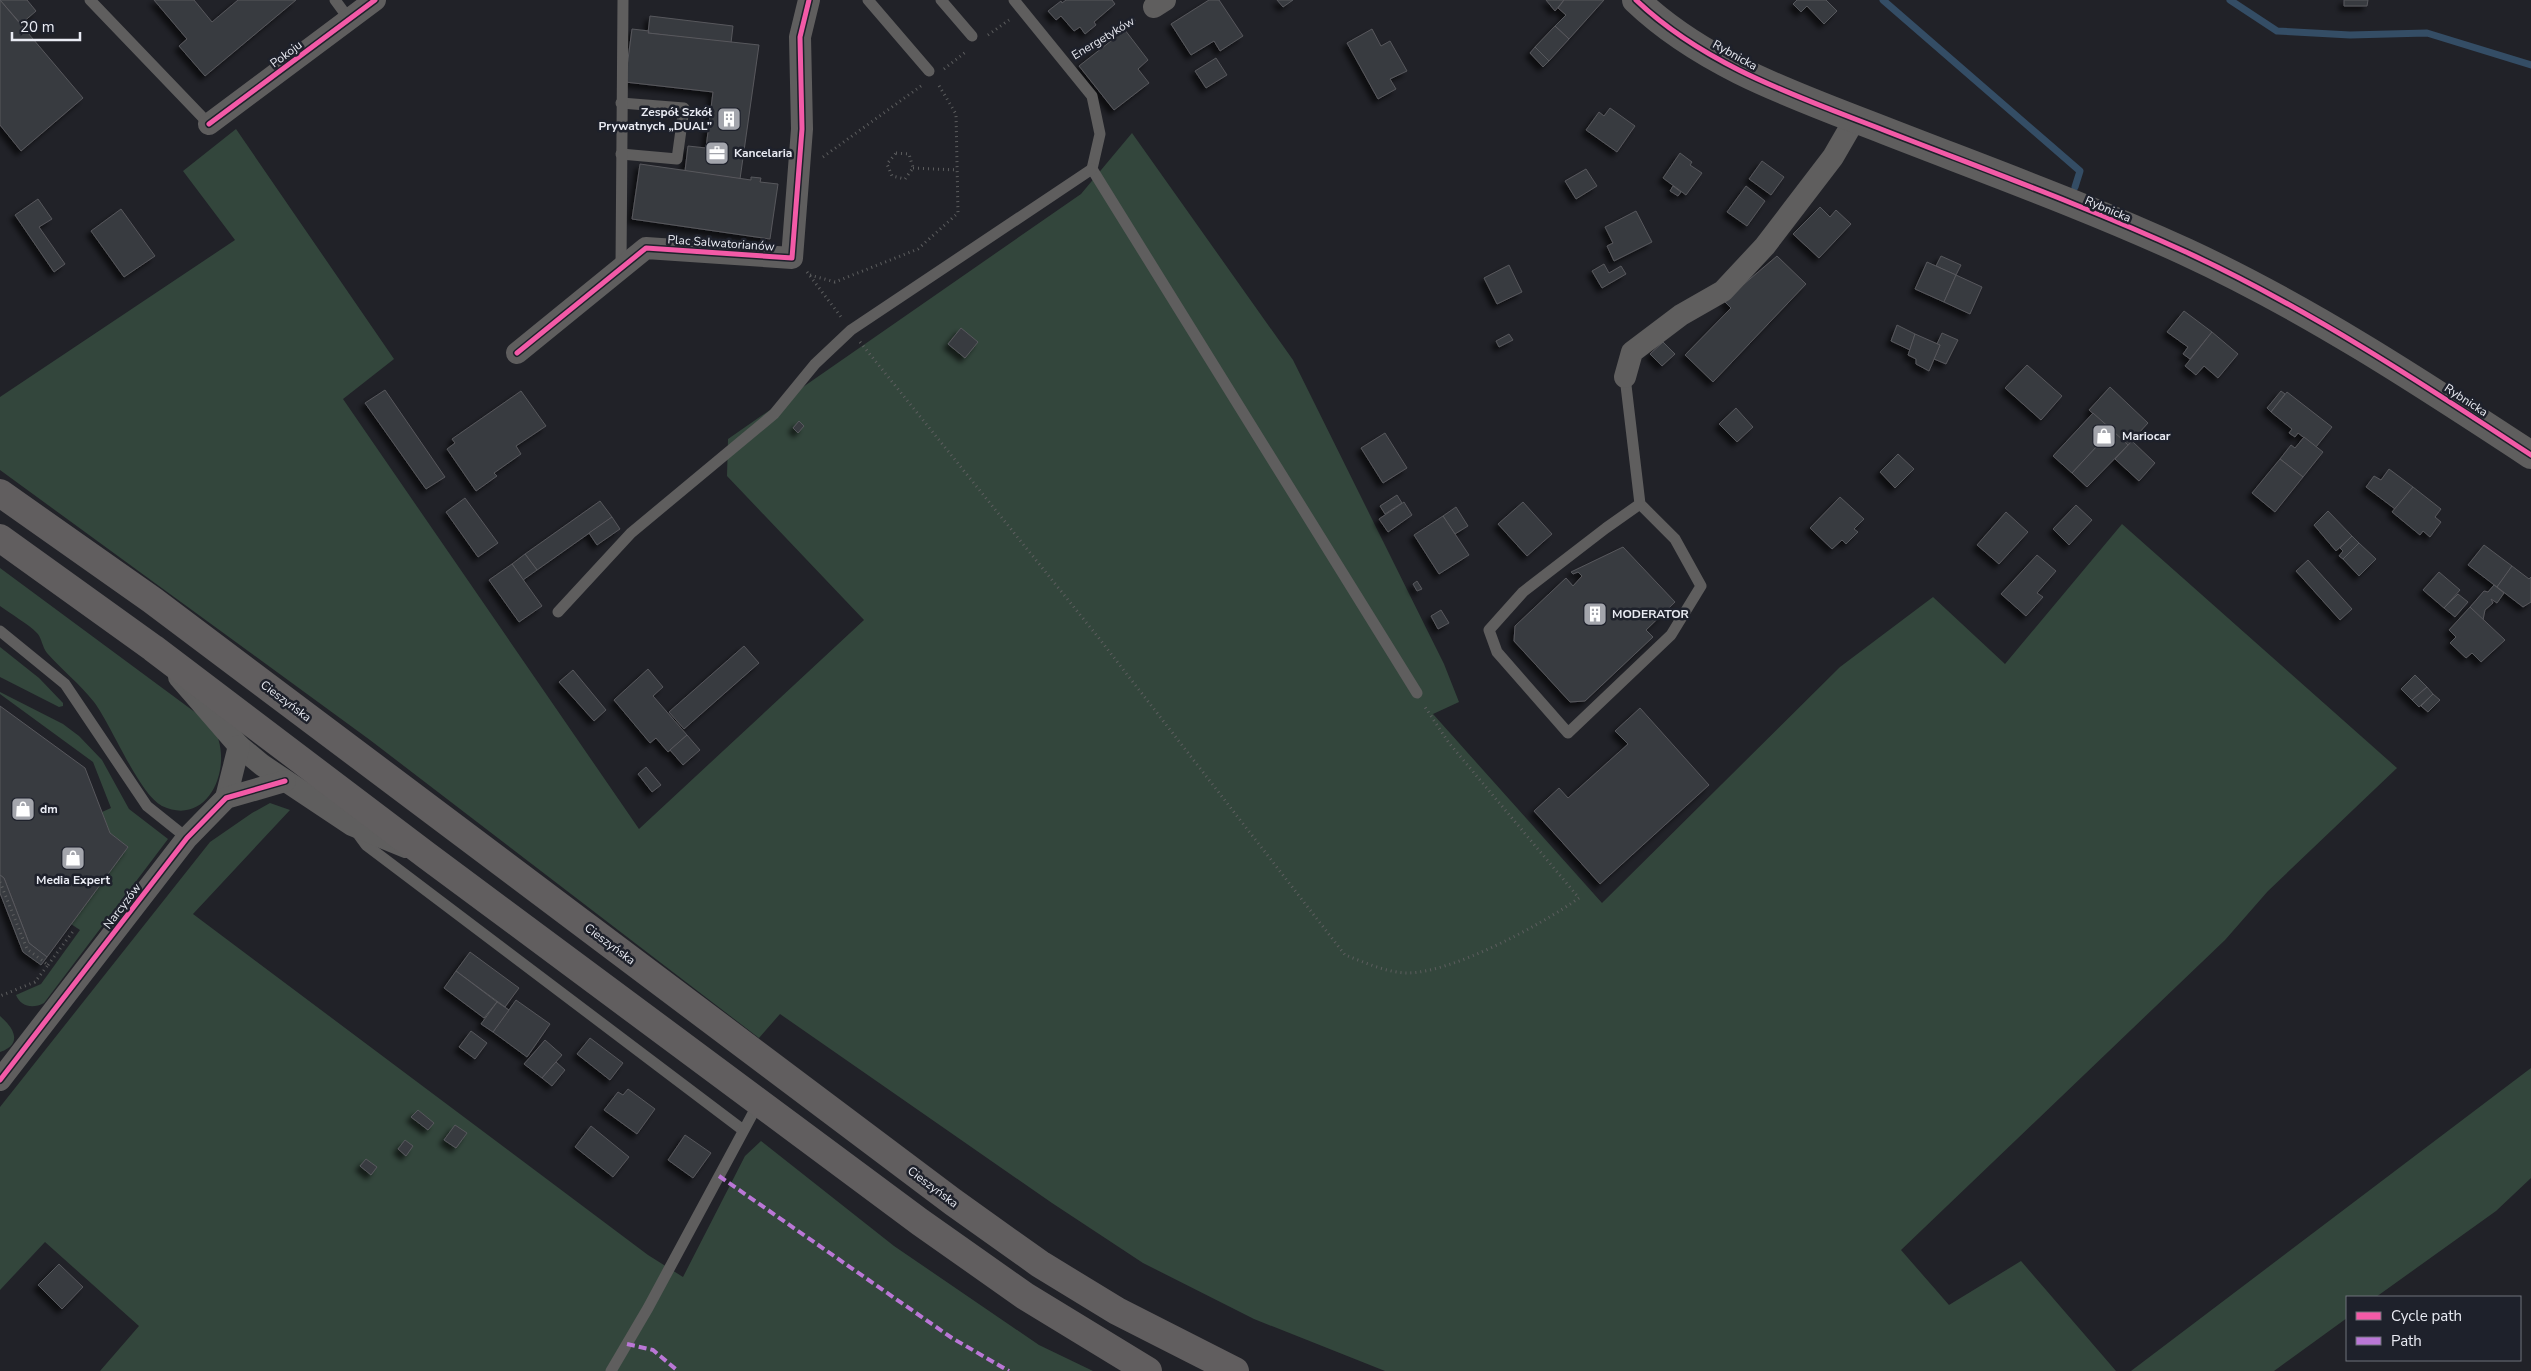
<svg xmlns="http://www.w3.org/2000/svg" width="2531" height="1371" font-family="'Nunito Sans',sans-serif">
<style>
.green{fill:#33463c}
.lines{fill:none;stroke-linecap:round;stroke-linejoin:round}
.stream{stroke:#344d65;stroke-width:7}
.building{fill:#393a3f;stroke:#57585d;filter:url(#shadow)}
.path{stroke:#5d5e5f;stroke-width:3;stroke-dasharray:1 4;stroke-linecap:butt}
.service{stroke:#5f5e5e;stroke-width:11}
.minor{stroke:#5f5e5e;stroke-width:22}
.tertiary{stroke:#5f5e5e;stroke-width:28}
.primary{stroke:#615e5f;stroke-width:28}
.quiet{stroke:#ba77d6;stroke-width:4;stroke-dasharray:8 4;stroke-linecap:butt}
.cycleway-casing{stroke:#1e212b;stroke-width:8}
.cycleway{stroke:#f35aa7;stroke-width:5}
.labels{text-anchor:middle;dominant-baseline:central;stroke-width:5;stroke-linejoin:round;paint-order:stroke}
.street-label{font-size:12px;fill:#e9ebf3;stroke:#1e212b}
.poi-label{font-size:12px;font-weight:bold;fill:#e9ebf3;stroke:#1e212b;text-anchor:start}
</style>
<defs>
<filter id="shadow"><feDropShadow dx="-4.5" dy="4.5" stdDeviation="2.5" flood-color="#0009"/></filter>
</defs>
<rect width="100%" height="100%" fill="#212228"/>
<g class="green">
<path d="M236 129 394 359 343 399 639 829 864 620 727 476 728 439 1081 194 1132 133 1293 360 1444 664 1459 702 1433 714 1602 903 1840 667 1933 597 2005 664 2122 524 2397 768 2268 891 2225 940 1901 1250 1949 1305 2021 1261 2116 1371H1385L1254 1319 1143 1263 1052 1203 780 1014 759 1038 370 740 0 470V397L235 240 183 171Z"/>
<path d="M0 568 211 724C237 761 210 829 162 806 139 794 112 726 94 702 80 684 62 670 47 653 42 647 42 638 37 633 27 623 12 615 0 606Z"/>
<path d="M0 647 39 678 63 703V706L59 707 0 677Z"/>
<path d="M0 692 63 724 79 736 102 760 129 809 168 839 44 1003C33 1009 21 1007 16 995L41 984 80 930 71 924 128 847 110 833 102 812 111 808 93 762 0 694Z"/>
<path d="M270 803 290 810 193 914 648 1255 683 1277 745 1156 761 1141 894 1246 1039 1345 1093 1371H100L139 1326 45 1242 0 1290V1107L210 842 252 813Z"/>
<path d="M0 1016C13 1027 24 1044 0 1052Z"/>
<path d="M2531 1068V1178L2496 1211 2376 1297H2347V1318L2274 1371H2131Z"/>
</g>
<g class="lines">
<g class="stream">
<path d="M1883 0 2080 171 2075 187"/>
<path d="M2230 0 2277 31 2350 35 2427 33 2531 65"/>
</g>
</g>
<g class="building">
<path d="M0 0H27L36 11 21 24Z"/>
<path d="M0 0 83 98 21 151 0 125Z"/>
<path d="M154 0H194L212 22 238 0H296L205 76 179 46 187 39Z"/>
<path d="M1066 0H1112L1115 4 1094 22 1096 25 1085 34 1080 27 1074 31 1061 16 1056 20 1048 11 1061 1 1062 3Z"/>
<path d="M1209 0H1219L1243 36 1220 51 1214 41 1191 55 1171 24Z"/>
<path d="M1277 0H1293L1283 7Z"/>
<path d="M1546 0H1564L1555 11Z"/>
<path d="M1564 0H1604L1569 39 1555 26 1566 15 1558 8Z"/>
<path d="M1797 0H1826L1837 11 1824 24 1807 6 1801 12 1793 4Z"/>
<path d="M2344 0H2368L2367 6H2344Z"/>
<path d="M650 16 733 26 731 43 648 33Z"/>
<path d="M1555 26 1569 39 1549 61 1535 47Z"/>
<path d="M632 29 649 31 648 33 759 45 740 179 685 171 688 146 706 148 713 92 625 82Z"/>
<path d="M1372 29 1381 46 1390 41 1407 71 1390 79 1396 89 1378 99 1347 43Z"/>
<path d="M1125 30 1148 60 1138 69 1149 83 1114 110 1079 66Z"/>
<path d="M1535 47 1549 61 1543 67 1530 53Z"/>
<path d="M1216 58 1227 75 1206 88 1195 71Z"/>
<path d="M1610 108 1635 126 1617 152 1586 130 1599 112 1604 116Z"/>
<path d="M1680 153 1692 162 1690 165 1702 173 1686 195 1663 178Z"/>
<path d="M1762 161 1784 177 1771 195 1749 179Z"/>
<path d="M640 164 751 180V177L761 178 760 182 778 184 770 239 632 219Z"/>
<path d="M1586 169 1597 186 1576 199 1565 181Z"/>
<path d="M1673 186 1681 192 1678 196 1670 191Z"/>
<path d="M1746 186 1765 201 1747 226 1727 212Z"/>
<path d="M38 199 52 219 39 227 65 264 54 272 15 215Z"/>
<path d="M1820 207 1830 217 1836 210 1851 224 1819 258 1793 234Z"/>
<path d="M121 209 155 256 124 277 91 231Z"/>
<path d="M1636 211 1652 242 1614 261 1607 246 1613 243 1605 227Z"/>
<path d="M1777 256 1806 284 1713 382 1685 355 1731 308 1724 301Z"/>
<path d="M1941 256 1961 265 1956 275 1936 266Z"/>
<path d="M1927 262 1956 275 1944 302 1915 289Z"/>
<path d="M1604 264 1609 273 1621 266 1626 274 1602 288 1592 271Z"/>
<path d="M1509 265 1522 292 1497 304 1484 278Z"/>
<path d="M1956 275 1982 287 1970 314 1944 302Z"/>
<path d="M2184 311 2212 332 2190 359 2183 354 2188 347 2167 332Z"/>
<path d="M1897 325 1915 334 1910 350 1891 341Z"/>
<path d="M961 328 978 342 965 358 948 344Z"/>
<path d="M2212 332 2238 354 2218 378 2204 366 2196 375 2185 366Z"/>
<path d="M1942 333 1958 340 1946 364 1934 359 1940 345 1937 344Z"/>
<path d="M1509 334 1513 340 1499 347 1496 341Z"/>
<path d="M1915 334 1940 345 1929 371 1916 364V359L1908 355Z"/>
<path d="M1663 342 1675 354 1662 366 1650 354Z"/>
<path d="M2027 365 2062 396 2041 420 2005 388Z"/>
<path d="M2110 387 2148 423 2128 445 2089 410Z"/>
<path d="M385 390 445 477 426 489 365 403Z"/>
<path d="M521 391 546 426 516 446 521 454 494 473 497 476 476 491 447 449 455 443 452 439Z"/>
<path d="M2281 391 2285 394 2271 412 2267 408Z"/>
<path d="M2287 392 2332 427 2316 447 2298 433 2295 437 2289 433 2292 429 2271 412Z"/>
<path d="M1736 408 1753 427 1737 442 1719 424Z"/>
<path d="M2093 413 2112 430 2072 473 2053 456Z"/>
<path d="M799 421 804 426 798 433 793 428Z"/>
<path d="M2112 430 2128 445 2087 487 2072 473Z"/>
<path d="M1385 433 1407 468 1383 483 1361 448Z"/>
<path d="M2304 437 2323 452 2303 477 2280 459 2291 445 2295 448Z"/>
<path d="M2132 441 2155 463 2139 481 2115 459Z"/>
<path d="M1898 454 1914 469 1895 488 1880 472Z"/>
<path d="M2280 459 2303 477 2275 512 2252 493Z"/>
<path d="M2389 469 2413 487 2395 509 2366 487 2374 476 2381 480Z"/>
<path d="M2413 487 2441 509 2435 517 2441 522 2430 537 2423 531 2420 535 2392 512Z"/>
<path d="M1397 495 1402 503 1385 514 1380 506Z"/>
<path d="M1840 497 1864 519 1854 529 1858 532 1846 544 1842 540 1832 549 1810 528Z"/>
<path d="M465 498 498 543 478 557 446 512Z"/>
<path d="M600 501 612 517 537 570 525 554Z"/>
<path d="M1404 502 1412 515 1388 532 1379 519Z"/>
<path d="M1523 502 1552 534 1527 556 1498 524Z"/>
<path d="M2076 505 2092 520 2069 545 2053 529Z"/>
<path d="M1456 507 1468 526 1455 534 1443 516Z"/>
<path d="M2328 511 2352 536 2336 551 2314 525Z"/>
<path d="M2006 512 2028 532 1999 564 1977 545Z"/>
<path d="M1443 516 1469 555 1439 574 1414 535Z"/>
<path d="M612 517 620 529 597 545 589 533Z"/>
<path d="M2352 536 2359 543 2343 559 2339 556 2343 551 2340 548Z"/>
<path d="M2359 543 2376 559 2359 576 2343 559Z"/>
<path d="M2484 545 2512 566 2497 587 2468 565Z"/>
<path d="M1623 547 1675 602 1646 630 1653 637 1585 701 1570 702 1514 641 1515 626 1566 578 1573 586 1582 576 1578 572 1573 574 1571 572Z"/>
<path d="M525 554 537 570 523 580 512 564Z"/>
<path d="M2037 555 2056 571 2037 593 2043 597 2026 616 2001 594Z"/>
<path d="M2308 560 2352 609 2340 620 2296 571Z"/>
<path d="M512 564 542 606 519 622 489 580Z"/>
<path d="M2512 566 2529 579 2531 577V602L2523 607 2497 587Z"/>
<path d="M2439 572 2460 590 2444 608 2423 590Z"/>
<path d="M1417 581 1422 589 1417 591 1413 584Z"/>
<path d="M2494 585 2504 593 2497 603 2491 599 2493 603 2485 610 2483 620 2470 607 2484 591 2488 592Z"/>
<path d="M2458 594 2468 602 2455 617 2444 608Z"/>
<path d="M2470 607 2505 640 2481 662 2472 653 2466 658 2450 643 2456 637 2449 630Z"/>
<path d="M1441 610 1449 623 1438 629 1431 616Z"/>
<path d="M744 646 759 663 684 729 669 712Z"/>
<path d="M648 669 663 687 653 696 687 735 668 752 656 738 650 743 614 700Z"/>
<path d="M573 670 606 710 594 721 559 682Z"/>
<path d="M2415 675 2427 687 2412 700 2401 689Z"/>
<path d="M2427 687 2433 694 2419 707 2412 700Z"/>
<path d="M2433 694 2440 700 2428 712 2421 706Z"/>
<path d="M0 706 85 768 110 833 128 847 47 957 29 943 4 878 0 875Z"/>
<path d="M1640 708 1709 785 1600 884 1534 811 1559 788 1568 798 1628 744 1615 731Z"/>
<path d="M687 735 700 750 683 765 670 750Z"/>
<path d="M646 767 661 785 652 792 638 774Z"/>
<path d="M0 875 4 878 29 943 47 957 41 965 23 952 0 893Z"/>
<path d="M470 952 519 988 505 1007 456 971Z"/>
<path d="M456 971 497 1002 484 1018 444 988Z"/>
<path d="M516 1000 550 1024 527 1057 493 1032Z"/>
<path d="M497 1002 509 1010 493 1032 481 1024Z"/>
<path d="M471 1031 487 1043 475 1059 459 1047Z"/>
<path d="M590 1038 623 1063 610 1080 577 1054Z"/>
<path d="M545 1040 562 1055 542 1078 524 1064Z"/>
<path d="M556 1062 565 1070 552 1086 542 1078Z"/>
<path d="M628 1089 655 1109 637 1134 604 1110 618 1092 623 1095Z"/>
<path d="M418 1110 434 1123 428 1130 411 1117Z"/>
<path d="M455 1125 467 1133 456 1148 444 1140Z"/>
<path d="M591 1126 629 1157 613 1177 575 1147Z"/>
<path d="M685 1135 711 1153 693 1178 668 1160Z"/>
<path d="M405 1140 413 1146 406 1156 398 1149Z"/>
<path d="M366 1159 377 1167 371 1175 360 1166Z"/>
<path d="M59 1264 83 1287 62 1309 38 1285Z"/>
</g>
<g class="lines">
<g class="path">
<path d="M988 35 1009 20"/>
<path d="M1078 53 1137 18"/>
<path d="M944 69 967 51"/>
<path d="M896 153 909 154 913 168 905 179 892 176 887 164Z"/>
<path d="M823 157 921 86"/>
<path d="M913 168 957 170"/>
<path d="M807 272 841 317"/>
<path d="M810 275 835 282 918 249 958 213 956 114 938 84"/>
<path d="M860 342 1098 637 1345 955C1364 962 1387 973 1408 973 1454 972 1541 925 1579 898L1449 743 1425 707"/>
<path d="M0 882 27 949 48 965 35 982 0 996"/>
<path d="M48 965 74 930"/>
</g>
<g class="service">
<path d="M90 0 209 124"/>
<path d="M335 0 349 19"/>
<path d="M868 0 929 71"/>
<path d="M941 0 972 36"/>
<path d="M1014 0 1092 96 1100 134 1092 169 1417 693"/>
<path d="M621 154 677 159 684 108 621 103"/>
<path d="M621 268 623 0"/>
<path d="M1625 377 1640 504 1606 528 1523 592 1489 630 1497 652 1568 733 1671 635 1701 586 1675 539 1640 504"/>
<path d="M558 612 631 533 774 414 815 364 851 330 1092 169"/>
<path d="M0 631 65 684 147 806 187 838"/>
<path d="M355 830 366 845 743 1130"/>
<path d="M611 1371 648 1308 759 1102"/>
</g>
<g class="minor">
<path d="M1154 7 1165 0"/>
<path d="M209 124 375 0"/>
<path d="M517 353 646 248 792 258 802 129 800 37 809 0"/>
<path d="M1625 377 1632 352 1681 315 1723 291 1765 246 1833 157 1855 119"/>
<path d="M179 677 239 746 262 765 352 825 406 847"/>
<path d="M226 798 239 746"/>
<path d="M0 1080 187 838 226 798 285 781"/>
</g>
<path class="tertiary" d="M1636 0C1705 66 1799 97 1886 131 1986 170 2088 207 2186 252 2307 308 2420 382 2531 455"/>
<g class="primary">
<path d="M0 493 152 600 953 1202 1040 1264 1117 1311 1235 1371"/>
<path d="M0 538 153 648 426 855 920 1222 1025 1296 1148 1371"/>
</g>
<g class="quiet">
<path d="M719 1176 952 1338 1009 1371"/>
<path d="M627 1344 653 1350 678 1371"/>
</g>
<g class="cycleway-casing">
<g id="cycleway">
<path d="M1636 0C1705 66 1799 97 1886 131 1986 170 2088 207 2186 252 2307 308 2420 382 2531 455"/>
<path d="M209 124 375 0"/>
<path d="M517 353 646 248 792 258 802 129 800 37 809 0"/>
<path d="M0 1080 187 838 226 798 285 781"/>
</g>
</g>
<use href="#cycleway" class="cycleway"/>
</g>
<defs>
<g id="building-square" transform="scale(1.25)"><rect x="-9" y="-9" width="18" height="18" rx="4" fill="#a3a5ac" stroke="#1e212b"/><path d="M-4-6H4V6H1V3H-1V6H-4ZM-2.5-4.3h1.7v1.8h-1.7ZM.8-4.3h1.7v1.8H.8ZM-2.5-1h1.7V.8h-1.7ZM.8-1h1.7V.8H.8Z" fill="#fff"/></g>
<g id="office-square" transform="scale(1.25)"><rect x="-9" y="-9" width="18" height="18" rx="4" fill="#a3a5ac" stroke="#1e212b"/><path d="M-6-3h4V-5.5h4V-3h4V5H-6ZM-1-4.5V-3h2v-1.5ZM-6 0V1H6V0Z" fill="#fff"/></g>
<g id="shop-square" transform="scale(1.25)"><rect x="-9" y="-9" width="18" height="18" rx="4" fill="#a3a5ac" stroke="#1e212b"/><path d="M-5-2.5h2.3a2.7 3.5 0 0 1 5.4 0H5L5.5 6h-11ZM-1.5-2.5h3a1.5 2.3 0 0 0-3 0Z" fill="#fff"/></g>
</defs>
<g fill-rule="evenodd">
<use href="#building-square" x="729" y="119"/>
<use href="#office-square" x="717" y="153"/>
<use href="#shop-square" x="2104" y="436"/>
<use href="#building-square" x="1595" y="614"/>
<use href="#shop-square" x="23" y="809"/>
<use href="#shop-square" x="73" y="858"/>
</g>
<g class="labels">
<g class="street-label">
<text transform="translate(1103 38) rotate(-31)">Energetyków</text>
<text transform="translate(286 54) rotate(-37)">Pokoju</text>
<text transform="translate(1735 55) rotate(29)">Rybnicka</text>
<text transform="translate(2108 209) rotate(23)">Rybnicka</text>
<text transform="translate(721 243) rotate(4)">Plac Salwatorianów</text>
<text transform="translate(2466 400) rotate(33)">Rybnicka</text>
<text transform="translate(286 701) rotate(37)">Cieszyńska</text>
<text transform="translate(122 906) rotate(-53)">Narcyzów</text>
<text transform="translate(610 944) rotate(37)">Cieszyńska</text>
<text transform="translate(933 1187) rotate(37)">Cieszyńska</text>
</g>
<g class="poi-label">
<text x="712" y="112" text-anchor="end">Zespół Szkół<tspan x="712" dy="14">Prywatnych „DUAL”</tspan></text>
<text x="734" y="153">Kancelaria</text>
<text x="2122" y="436">Mariocar</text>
<text x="1612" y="614">MODERATOR</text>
<text x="40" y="809">dm</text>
<text x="73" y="880" text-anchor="middle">Media Expert</text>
</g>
</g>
<rect x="2346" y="1296" width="175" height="65" fill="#1e212b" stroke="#6f727b"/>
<rect x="2356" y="1312" width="25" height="8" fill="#f35aa7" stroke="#6f727b"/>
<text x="2391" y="1321" font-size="15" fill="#e9ebf3">Cycle path</text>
<rect x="2356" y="1337" width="25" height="8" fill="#ba77d6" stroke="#6f727b"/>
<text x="2391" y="1346" font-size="15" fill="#e9ebf3">Path</text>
<path d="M12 32v8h68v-8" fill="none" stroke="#e9ebf3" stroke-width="2.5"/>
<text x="20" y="32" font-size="15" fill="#e9ebf3" stroke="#1e212b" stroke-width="4" paint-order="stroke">20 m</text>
</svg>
